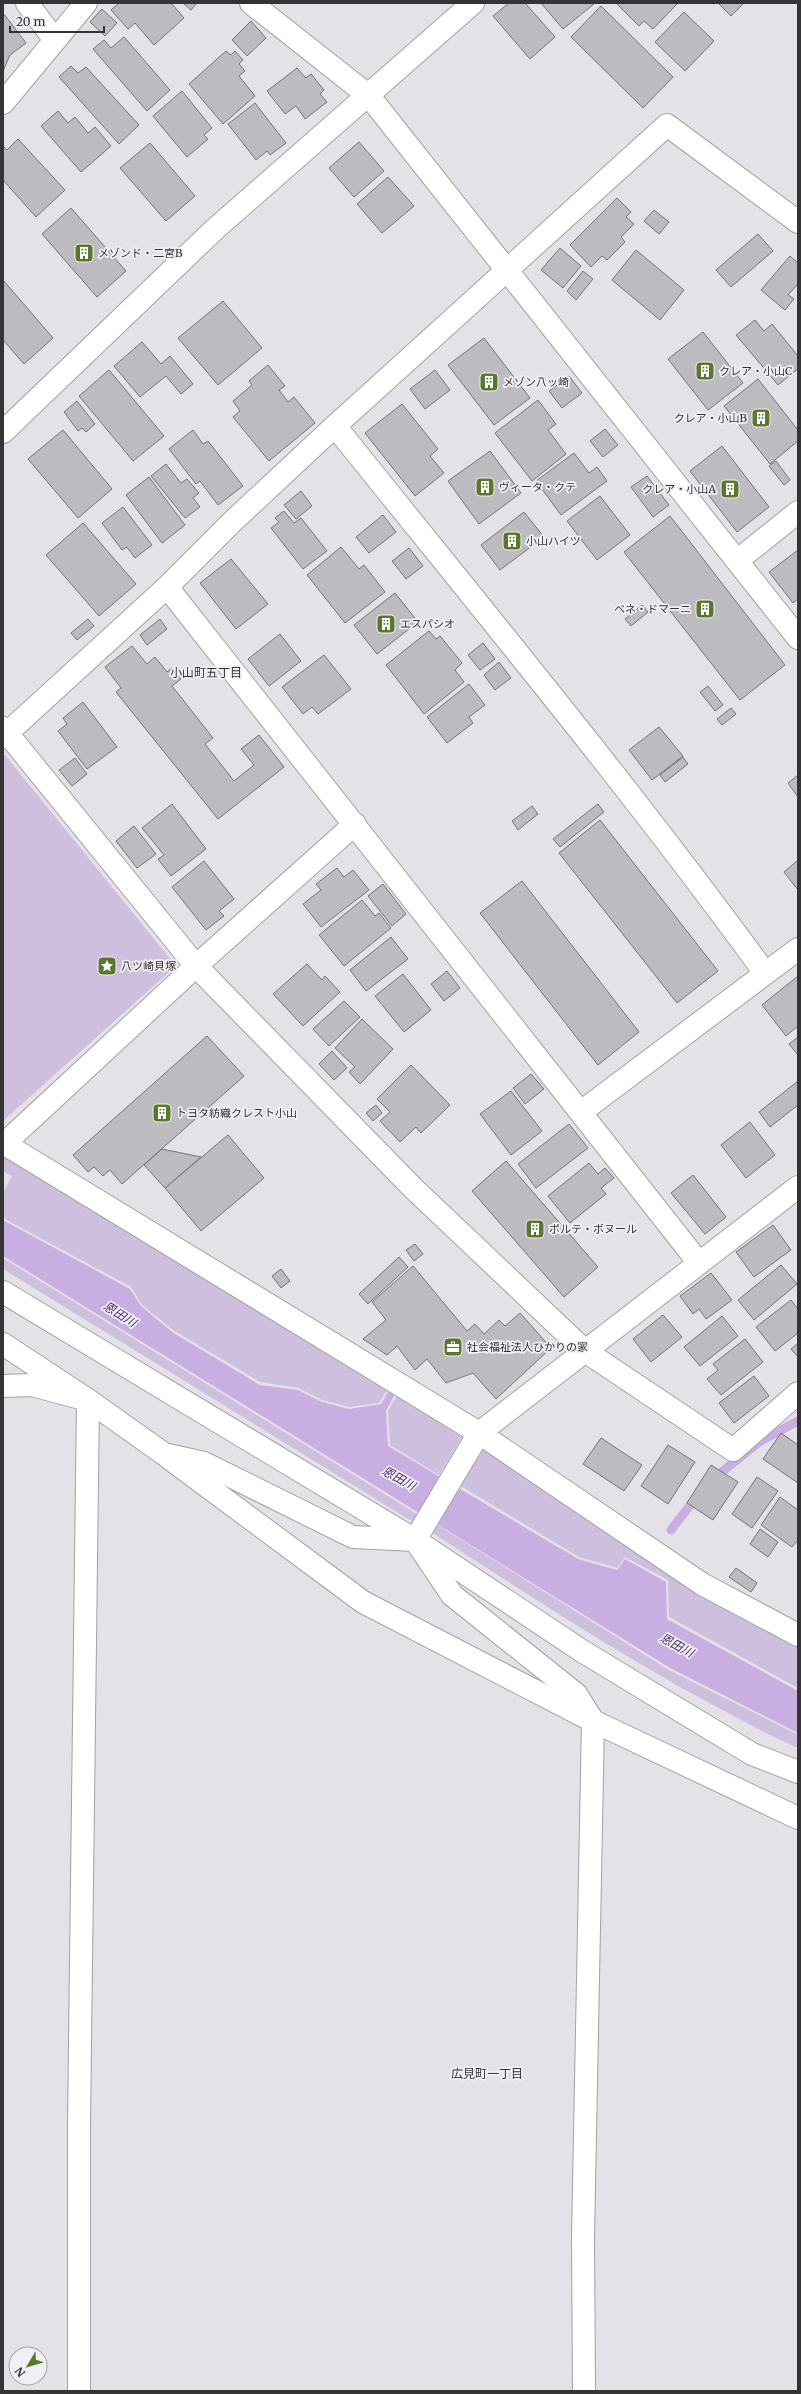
<svg xmlns="http://www.w3.org/2000/svg" width="801" height="2394" font-family="Merriweather,'Noto Sans JP',serif">
<style>
.green{fill:#cfbfde}
.water{fill:#c9afe1}
.lines{fill:none;stroke-linecap:round;stroke-linejoin:round}
.stream{stroke:#c9afe1;stroke-width:9}
.building{fill:#bebbc0;stroke:#757377}
.street-casing{stroke:#a3a1a5;stroke-width:24}
.street{stroke:#fff;stroke-width:22}
.labels{text-anchor:middle;dominant-baseline:central;stroke-width:3.5;stroke-linejoin:round;paint-order:stroke}
.poi-label{font-size:11px;fill:#343335;stroke:#f1eff4;text-anchor:start}
.neighbourhood-label{font-size:12px;fill:#343335;stroke:#f1eff4}
.water-label{font-size:12px;font-style:italic;fill:#4e2c68;stroke:#f1eff4}
</style>
<rect width="100%" height="100%" fill="#e4e2e6"/>
<g class="green">
<path d="M5 755 176 966 3 1121V757Z"/>
<path d="M3 1156 387 1390 379 1403 349 1407 322 1400 298 1388 260 1382 173 1330 142 1305 131 1287 3 1218V1193L12 1176 3 1171Z"/>
<path d="M3 1258 417 1514 413 1522 3 1269Z"/>
<path d="M397 1396 462 1437 439 1475 390 1445 388 1410Z"/>
<path d="M482 1447 798 1644V1688L669 1617 668 1580 625 1557 617 1568 579 1557 459 1485Z"/>
<path d="M436 1524 669 1670 798 1735V1748C766 1734 735 1717 704 1700 610 1649 521 1590 431 1532Z"/>
</g>
<path class="water" d="M3 1220 130 1289 141 1306 172 1332 260 1385 298 1390 322 1402 349 1409 381 1404 389 1390 395 1394 386 1411 388 1446 578 1559 617 1570 625 1559 666 1582 667 1619 798 1691V1733L670 1668 3 1256Z"/>
<g class="lines">
<g class="stream">
<path d="M712 1480 759 1442 798 1421"/>
<path d="M671 1530 697 1496"/>
</g>
</g>
<g class="building">
<path d="M119 3H171L184 18 154 45 135 23 128 29 111 10Z"/>
<path d="M183 3H197L191 10Z"/>
<path d="M509 3H525L555 37 530 59 493 16Z"/>
<path d="M541 3H593L594 4 563 29Z"/>
<path d="M619 3H678L653 29 644 21 639 26 617 4Z"/>
<path d="M718 3H744L731 16Z"/>
<path d="M601 6 673 77 643 108 571 37Z"/>
<path d="M102 9 117 23 105 36 90 22Z"/>
<path d="M684 12 714 41 685 71 655 42Z"/>
<path d="M3 13 26 43 10 55 3 71Z"/>
<path d="M251 21 266 38 247 56 232 40Z"/>
<path d="M124 37 170 90 147 111 93 49 104 40 111 48Z"/>
<path d="M226 51 231 55 235 51 243 60 239 64 245 71 239 76 255 96 223 124 189 84Z"/>
<path d="M71 66 78 73 86 67 139 125 119 144 59 77Z"/>
<path d="M297 68 306 78 311 74 324 90 320 94 327 102 305 119 296 106 285 114 267 91Z"/>
<path d="M182 91 212 128 204 135 208 139 187 157 153 116Z"/>
<path d="M255 103 286 143 270 155 267 151 256 160 228 124Z"/>
<path d="M58 111 68 123 75 117 88 133 95 127 111 146 81 172 41 126Z"/>
<path d="M18 139 65 190 36 217 3 180V146L7 150Z"/>
<path d="M359 142 384 171 354 197 329 168Z"/>
<path d="M150 143 195 196 166 221 120 168Z"/>
<path d="M388 177 414 206 382 233 357 204Z"/>
<path d="M617 198 631 212 626 217 634 224 621 237 625 242 607 260 602 256 591 267 570 245Z"/>
<path d="M71 208 126 271 97 297 42 234Z"/>
<path d="M654 210 669 222 659 234 644 221Z"/>
<path d="M758 234 773 251 731 287 716 270Z"/>
<path d="M560 248 581 266 563 288 541 270Z"/>
<path d="M636 250 684 290 660 320 612 280Z"/>
<path d="M790 256 798 263V284L788 295 794 299 785 310 761 290Z"/>
<path d="M583 271 593 279 576 300 567 291Z"/>
<path d="M3 280 53 338 24 364 3 340Z"/>
<path d="M223 301 262 348 218 385 178 338Z"/>
<path d="M755 320 764 331 772 324 798 356V369L778 385 736 335Z"/>
<path d="M703 332 743 383 708 410 668 359Z"/>
<path d="M484 338 530 398 494 425 448 365Z"/>
<path d="M142 342 161 364 170 356 193 384 181 394 166 376 140 397 114 366Z"/>
<path d="M268 365 285 386 279 390 288 402 294 397 315 423 269 461 233 417 240 411 233 401 252 385 249 381Z"/>
<path d="M109 370 164 436 133 461 79 396Z"/>
<path d="M435 370 450 390 425 409 410 389Z"/>
<path d="M569 376 582 393 562 408 549 391Z"/>
<path d="M758 379 798 430V441L770 464 724 406Z"/>
<path d="M538 400 556 424 548 430 566 454 532 481 495 433Z"/>
<path d="M77 401 95 424 86 432 82 428 78 431 64 412Z"/>
<path d="M402 404 438 449 430 456 444 473 415 496 365 433Z"/>
<path d="M605 429 618 445 603 457 590 441Z"/>
<path d="M63 430 112 489 78 518 28 459Z"/>
<path d="M193 430 203 444 208 441 243 486 218 505 200 481 196 484 169 449Z"/>
<path d="M722 446 769 507 737 532 690 471Z"/>
<path d="M490 451 521 493 479 524 448 481Z"/>
<path d="M574 453 589 473 597 467 607 481 561 515 536 481Z"/>
<path d="M776 461 790 480 784 485 769 466Z"/>
<path d="M166 464 181 483 187 479 199 493 193 498 200 507 185 518 151 476Z"/>
<path d="M647 476 669 505 653 517 631 487Z"/>
<path d="M149 477 185 525 162 543 126 495Z"/>
<path d="M301 491 312 506 296 519 284 505Z"/>
<path d="M600 496 630 535 597 560 567 521Z"/>
<path d="M123 507 152 545 135 558 127 547 122 550 102 523Z"/>
<path d="M284 511 294 523 301 518 327 551 303 569 271 528 279 522 275 518Z"/>
<path d="M524 512 544 537 500 570 481 545Z"/>
<path d="M383 515 396 532 369 553 356 537Z"/>
<path d="M670 516 785 665 740 700 624 552Z"/>
<path d="M83 523 136 584 99 616 46 555Z"/>
<path d="M341 547 359 569 364 565 385 592 345 623 307 575Z"/>
<path d="M409 548 423 566 406 579 392 561Z"/>
<path d="M798 550V599L793 603 769 572Z"/>
<path d="M231 559 268 604 236 629 200 583Z"/>
<path d="M395 593 418 622 377 654 354 625Z"/>
<path d="M642 605 648 612 631 626 625 619Z"/>
<path d="M88 619 94 626 77 640 71 633Z"/>
<path d="M160 619 167 629 147 645 140 635Z"/>
<path d="M429 631 436 639 440 636 462 663 455 670 464 682 424 714 386 665Z"/>
<path d="M280 634 301 661 269 686 248 659Z"/>
<path d="M483 643 495 659 480 670 468 655Z"/>
<path d="M132 646 147 664 155 657 167 672 172 668 181 679 172 686 213 738 205 744 234 781 254 765 241 749 259 735 284 767 218 819 116 692 121 688 105 667Z"/>
<path d="M324 655 351 689 318 714 312 707 303 714 282 687Z"/>
<path d="M499 662 511 678 495 690 484 675Z"/>
<path d="M469 684 485 705 469 717 473 723 447 743 427 717Z"/>
<path d="M708 686 723 705 715 711 700 692Z"/>
<path d="M83 702 117 747 87 769 58 731 67 724 63 718Z"/>
<path d="M731 708 736 714 722 725 717 719Z"/>
<path d="M659 727 683 756 652 780 629 750Z"/>
<path d="M683 757 688 764 665 782 660 775Z"/>
<path d="M75 758 87 774 72 786 59 770Z"/>
<path d="M798 775V797L788 783Z"/>
<path d="M172 804 206 849 171 876 158 859 164 855 142 828Z"/>
<path d="M598 804 604 812 560 847 553 839Z"/>
<path d="M532 806 538 814 518 830 512 821Z"/>
<path d="M600 820 718 971 677 1003 559 853Z"/>
<path d="M134 826 156 854 137 868 116 841Z"/>
<path d="M798 860V890L784 872Z"/>
<path d="M204 861 234 899 219 911 224 916 206 930 172 887Z"/>
<path d="M337 868 344 877 353 870 369 890 321 927 303 904 321 890 316 884Z"/>
<path d="M522 881 639 1032 598 1065 480 913Z"/>
<path d="M383 884 406 914 392 926 368 896Z"/>
<path d="M362 900 375 916 379 913 391 928 344 966 319 935Z"/>
<path d="M391 937 408 959 366 991 350 970Z"/>
<path d="M307 964 322 980 325 976 340 992 303 1026 273 994Z"/>
<path d="M447 971 460 988 444 1001 431 984Z"/>
<path d="M403 974 431 1010 404 1032 375 996Z"/>
<path d="M798 976V1026L786 1036 762 1005Z"/>
<path d="M344 1001 360 1017 329 1046 313 1029Z"/>
<path d="M362 1019 393 1049 360 1084 349 1072 355 1067 335 1048Z"/>
<path d="M207 1036 244 1076 122 1184 110 1170 103 1176 94 1167 88 1172 73 1155Z"/>
<path d="M798 1037V1055L789 1044Z"/>
<path d="M332 1051 347 1068 334 1080 319 1064Z"/>
<path d="M411 1065 450 1105 421 1133 416 1127 400 1142 380 1121 390 1112 377 1099Z"/>
<path d="M531 1074 544 1089 525 1104 513 1088Z"/>
<path d="M798 1081V1105L770 1127 759 1112Z"/>
<path d="M511 1091 542 1131 511 1155 480 1114Z"/>
<path d="M376 1105 382 1113 373 1121 366 1113Z"/>
<path d="M750 1122 775 1155 746 1178 721 1145Z"/>
<path d="M569 1124 588 1148 536 1188 518 1164Z"/>
<path d="M228 1135 264 1178 201 1231 165 1188Z"/>
<path d="M162 1149 201 1157 165 1188 144 1165Z"/>
<path d="M506 1161 598 1267 564 1297 472 1191Z"/>
<path d="M589 1163 598 1174 605 1168 614 1178 601 1188 606 1194 570 1223 548 1196Z"/>
<path d="M693 1175 726 1217 705 1234 671 1193Z"/>
<path d="M773 1225 791 1250 754 1277 736 1252Z"/>
<path d="M415 1244 423 1254 414 1261 406 1250Z"/>
<path d="M399 1257 408 1267 368 1304 359 1294Z"/>
<path d="M781 1265 797 1284 754 1320 738 1300Z"/>
<path d="M413 1266 467 1331 475 1324 484 1334 499 1320 505 1326 520 1313 551 1348 496 1399 473 1373 446 1383 427 1359 415 1370 397 1346 387 1355 363 1339 386 1320 372 1302Z"/>
<path d="M281 1269 290 1281 281 1288 272 1276Z"/>
<path d="M711 1273 732 1300 706 1319 699 1309 693 1314 680 1296Z"/>
<path d="M791 1300 798 1309V1333L775 1351 756 1327Z"/>
<path d="M663 1315 682 1337 651 1362 633 1339Z"/>
<path d="M722 1316 738 1336 700 1366 684 1347Z"/>
<path d="M745 1339 763 1362 721 1395 707 1379 718 1370 713 1364Z"/>
<path d="M798 1343V1357L791 1349Z"/>
<path d="M754 1376 769 1396 734 1423 719 1403Z"/>
<path d="M781 1433 798 1445V1483L763 1459Z"/>
<path d="M601 1438 642 1465 624 1491 583 1464Z"/>
<path d="M668 1445 695 1462 668 1504 641 1486Z"/>
<path d="M711 1465 738 1482 713 1520 687 1503Z"/>
<path d="M757 1477 778 1491 752 1528 732 1514Z"/>
<path d="M780 1497 798 1510V1540L792 1547 761 1525Z"/>
<path d="M760 1529 778 1542 768 1557 750 1544Z"/>
<path d="M736 1568 757 1583 751 1592 729 1577Z"/>
</g>
<g class="lines">
<g class="street-casing">
<g id="street">
<path d="M27 3 55 40"/>
<path d="M251 3 369 96 798 638"/>
<path d="M3 103 86 3"/>
<path d="M335 426C480 607 628 785 765 973"/>
<path d="M3 432 215 229 473 3"/>
<path d="M738 560 798 512"/>
<path d="M167 587 699 1263"/>
<path d="M3 728 196 966 413 1188 585 1351 733 1450 798 1393"/>
<path d="M3 737 167 587 232 522 335 426 667 125 798 222"/>
<path d="M581 1112 798 949"/>
<path d="M3 1143 479 1433 702 1584 798 1635"/>
<path d="M4 1144 196 966 355 824"/>
<path d="M3 1292 415 1540 582 1651 752 1754 798 1772"/>
<path d="M3 1344 88 1400 79 2124V2391"/>
<path d="M3 1386 32 1385 88 1400 164 1454 204 1463 353 1537 415 1540 452 1595 576 1694 593 1721 583 2237 584 2391"/>
<path d="M169 1458 363 1602 593 1721 798 1818"/>
<path d="M415 1540 479 1433 798 1187"/>
</g>
</g>
<use href="#street" class="street"/>
</g>
<defs>
<g id="building-square" transform="scale(1)"><rect x="-9" y="-9" width="18" height="18" rx="4" fill="#5a782d" stroke="#f1eff4"/><path d="M-4-6H4V6H1V3H-1V6H-4ZM-2.5-4.3h1.7v1.8h-1.7ZM.8-4.3h1.7v1.8H.8ZM-2.5-1h1.7V.8h-1.7ZM.8-1h1.7V.8H.8Z" fill="#fff"/></g>
<g id="sight-square" transform="scale(1)"><rect x="-9" y="-9" width="18" height="18" rx="4" fill="#5a782d" stroke="#f1eff4"/><path d="M0-6L1.8-2.2L6-1.7L2.9 1.2L3.7 5.4L0 3.3L-3.7 5.4L-2.9 1.2L-6-1.7L-1.8-2.2Z" fill="#fff"/></g>
<g id="office-square" transform="scale(1)"><rect x="-9" y="-9" width="18" height="18" rx="4" fill="#5a782d" stroke="#f1eff4"/><path d="M-6-3h4V-5.5h4V-3h4V5H-6ZM-1-4.5V-3h2v-1.5ZM-6 0V1H6V0Z" fill="#fff"/></g>
</defs>
<g fill-rule="evenodd">
<use href="#building-square" x="84" y="253"/>
<use href="#building-square" x="705" y="371"/>
<use href="#building-square" x="489" y="382"/>
<use href="#building-square" x="761" y="418"/>
<use href="#building-square" x="485" y="487"/>
<use href="#building-square" x="730" y="489"/>
<use href="#building-square" x="512" y="541"/>
<use href="#building-square" x="705" y="609"/>
<use href="#building-square" x="386" y="624"/>
<use href="#sight-square" x="107" y="966"/>
<use href="#building-square" x="162" y="1113"/>
<use href="#building-square" x="535" y="1229"/>
<use href="#office-square" x="453" y="1347"/>
</g>
<g class="labels">
<g class="poi-label">
<text x="98" y="253">メゾンド・二宮B</text>
<text x="719" y="371">クレア・小山C</text>
<text x="503" y="382">メゾン八ッ崎</text>
<text x="747" y="418" text-anchor="end">クレア・小山B</text>
<text x="499" y="487">ヴィータ・クテ</text>
<text x="716" y="489" text-anchor="end">クレア・小山A</text>
<text x="526" y="541">小山ハイツ</text>
<text x="691" y="609" text-anchor="end">ベネ・ドマーニ</text>
<text x="400" y="624">エスパシオ</text>
<text x="121" y="966">八ツ崎貝塚</text>
<text x="176" y="1113">トヨタ紡織クレスト小山</text>
<text x="549" y="1229">ポルテ・ボヌール</text>
<text x="467" y="1347">社会福祉法人ひかりの家</text>
</g>
<g class="neighbourhood-label">
<text x="206" y="672">小山町五丁目</text>
<text x="487" y="2073">広見町一丁目</text>
</g>
<g class="water-label">
<text transform="translate(120 1314) rotate(32)">恩田川</text>
<text transform="translate(399 1478) rotate(29)">恩田川</text>
<text transform="translate(677 1645) rotate(29)">恩田川</text>
</g>
</g>
<rect width="801" height="2394" fill="none" stroke="#343335" stroke-width="8"/>
<g transform="translate(28 2366) rotate(232)"><circle r="19" fill="#f1eff4" stroke="#a5a4a8"/>
<path d="M0-3L7 15L0 10L-7 15Z" fill="#5a782d"/>
<text y="-6" font-size="11" font-weight="bold" text-anchor="middle" fill="#343335">N</text>
</g>
<path d="M10 26v6h94v-6" fill="none" stroke="#343335" stroke-width="2"/>
<text x="16" y="26" font-size="12" fill="#343335" stroke="#f1eff4" stroke-width="3" paint-order="stroke">20 m</text>
</svg>
